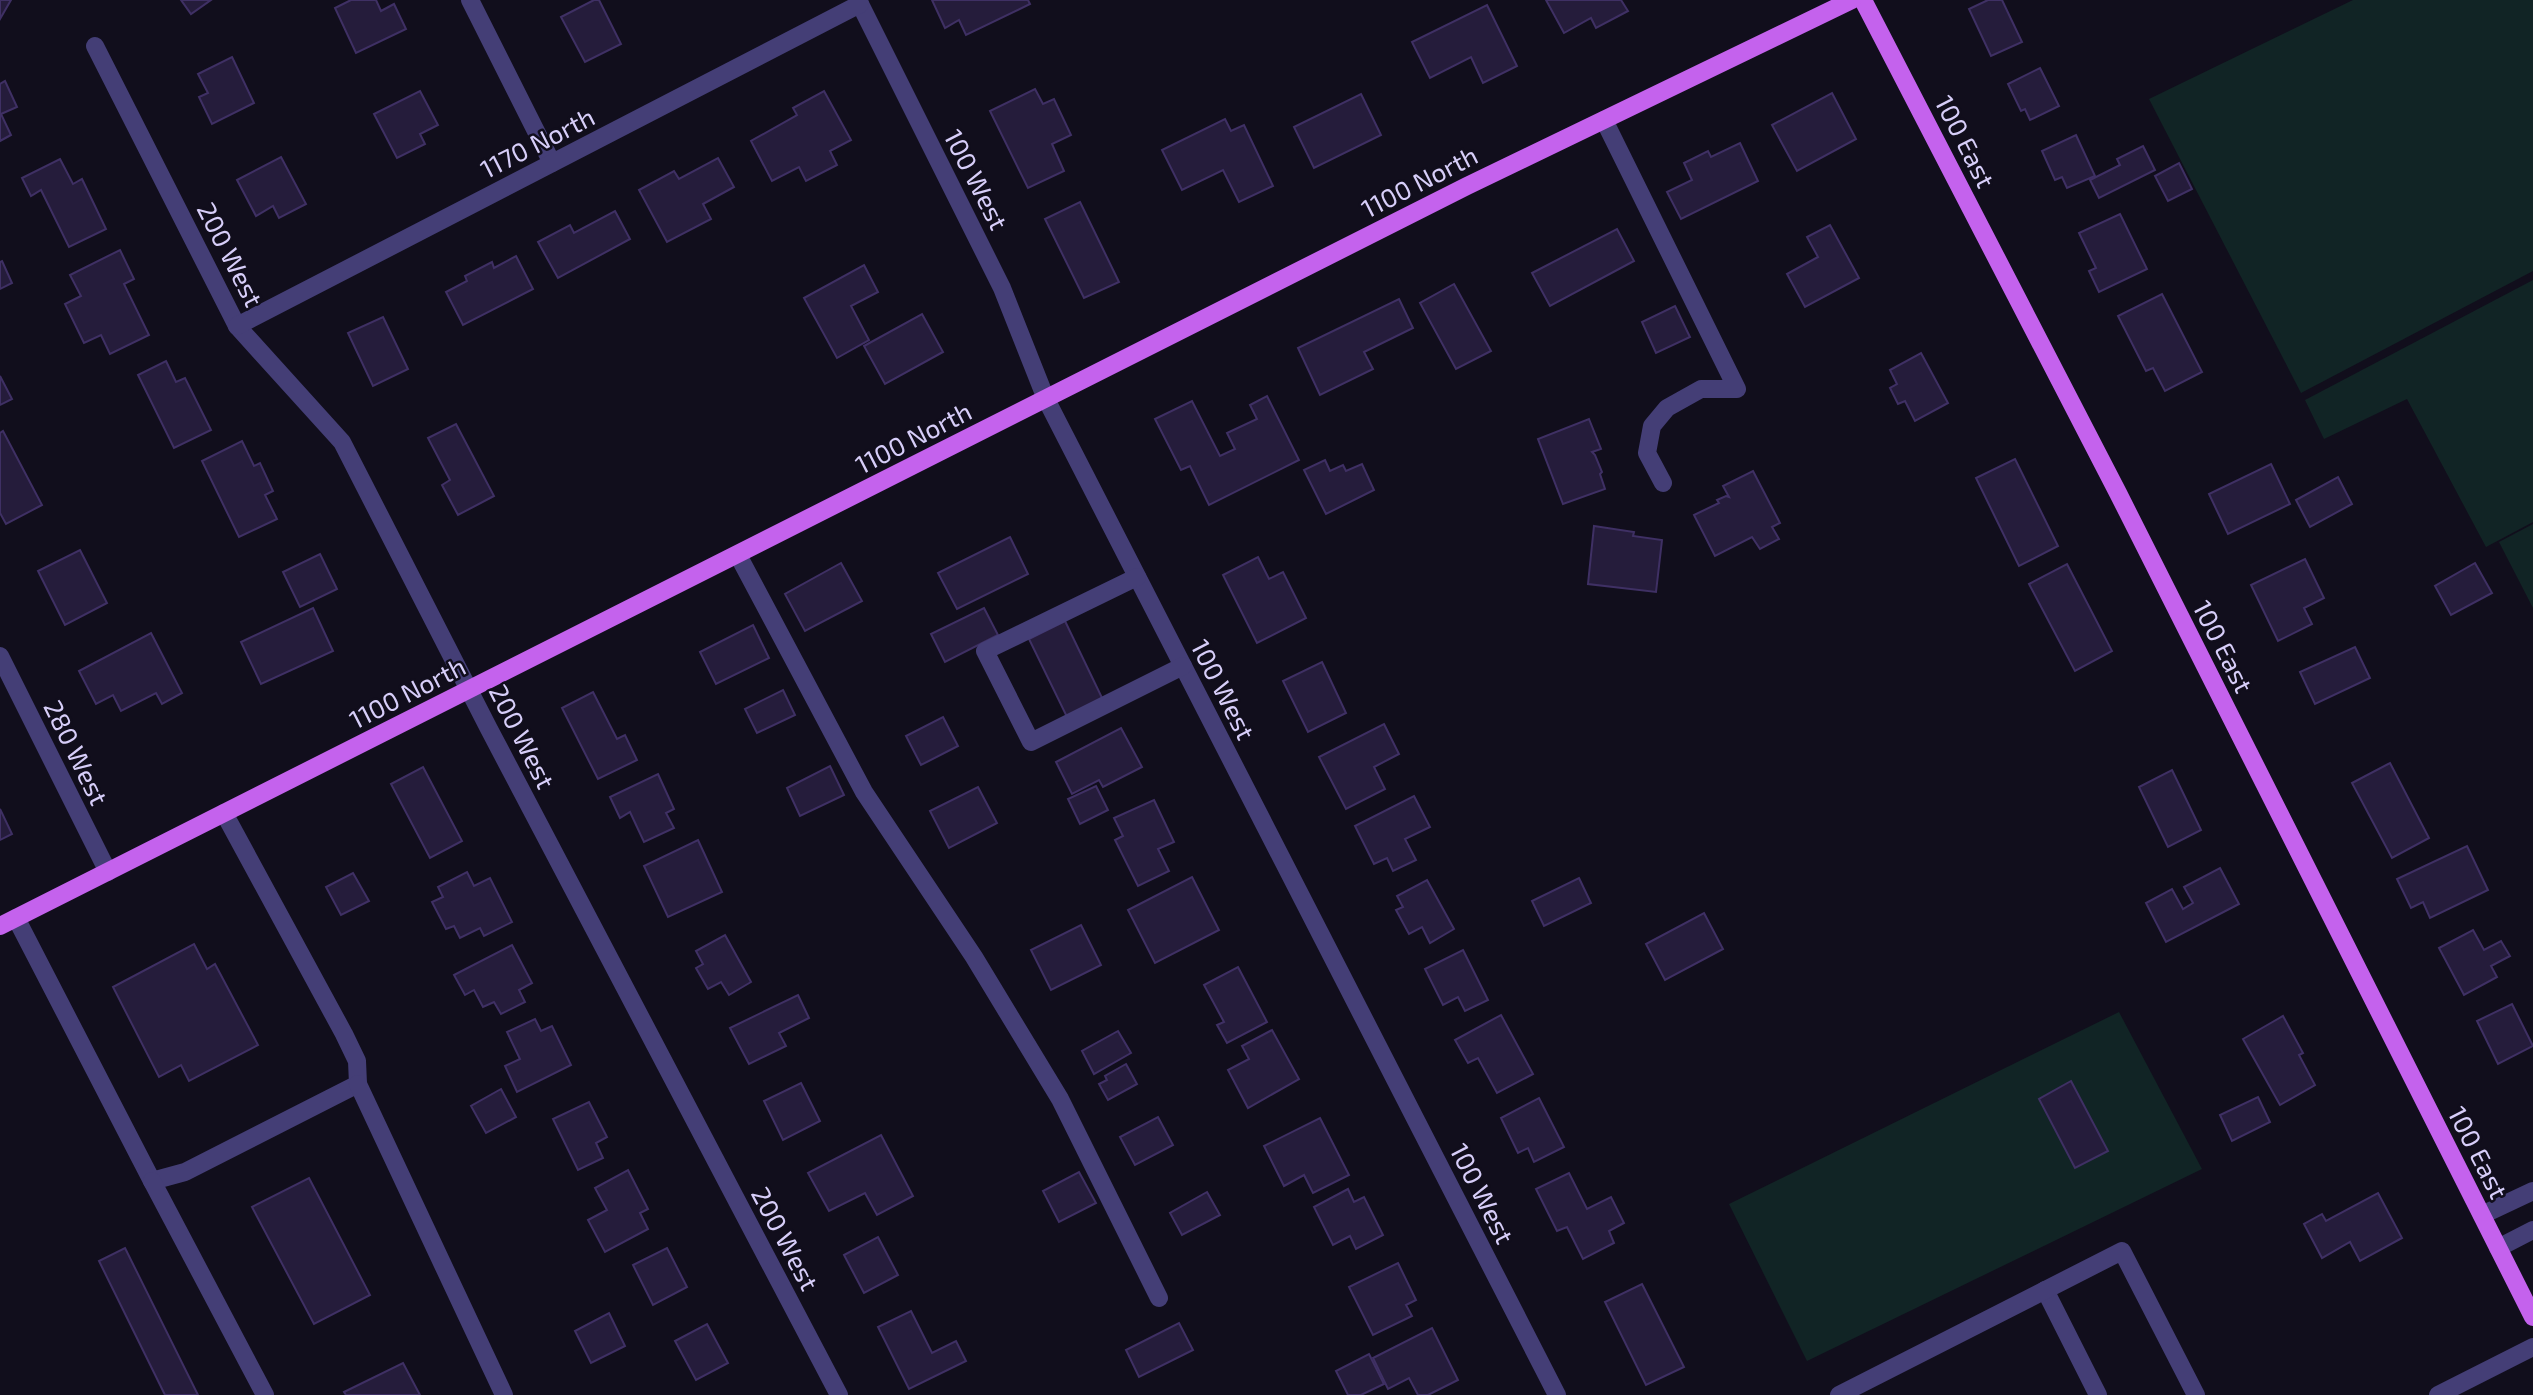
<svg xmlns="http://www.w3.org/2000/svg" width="2533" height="1395" font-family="'Exo 2',sans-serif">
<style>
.green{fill:#112425}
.building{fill:#251c3b;stroke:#3f3064;stroke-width:2}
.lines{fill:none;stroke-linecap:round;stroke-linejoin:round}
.minor{stroke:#443e76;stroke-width:18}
.major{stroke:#c462ed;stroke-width:18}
.labels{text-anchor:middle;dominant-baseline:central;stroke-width:5;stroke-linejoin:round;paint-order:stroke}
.street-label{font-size:26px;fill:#d7cef9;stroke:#110e1c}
</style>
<rect width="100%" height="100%" fill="#110e1c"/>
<g class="green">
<path d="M2353 0H2533V271L2301 393 2149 99Z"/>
<path d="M2533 280V522L2486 547 2407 399 2324 439 2305 400Z"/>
<path d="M2533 524V608L2499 542Z"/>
<path d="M2119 1012 2202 1169 1807 1361 1729 1204Z"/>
</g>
<g class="building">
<path d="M0 0H11L0 19Z"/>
<path d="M181 0H211L191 14Z"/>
<path d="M351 0H376L381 11 394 4 406 29 356 53 335 8Z"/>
<path d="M594 0H599L621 44 585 62 561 17Z"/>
<path d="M932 0H1028L1030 4 966 35 959 20 945 28Z"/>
<path d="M1546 0H1621L1628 11 1596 28 1591 18 1564 33Z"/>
<path d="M1988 0H2002L2022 42 1991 56 1969 9Z"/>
<path d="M1487 5 1517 66 1483 83 1471 57 1430 78 1412 42Z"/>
<path d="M232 57 254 103 212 124 199 97 208 93 198 74Z"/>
<path d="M2040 68 2059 106 2030 120 2025 109 2021 111 2008 84Z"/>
<path d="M5 81 17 107 1 114 11 135 0 141V84Z"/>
<path d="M1035 89 1043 104 1054 99 1071 135 1052 144 1064 171 1028 188 990 111Z"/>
<path d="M420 91 438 125 420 134 425 144 397 158 374 114Z"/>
<path d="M824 91 851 140 830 151 837 165 806 181 799 167 772 181 751 141 797 115 793 108Z"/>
<path d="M1832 93 1856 139 1797 171 1772 125Z"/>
<path d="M1361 94 1381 135 1314 168 1294 127Z"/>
<path d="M1225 119 1231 131 1244 125 1273 186 1239 202 1223 170 1182 190 1162 150Z"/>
<path d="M2076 135 2095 176 2067 188 2062 177 2055 180 2042 151Z"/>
<path d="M1740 143 1758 181 1681 219 1667 192 1692 180 1684 163 1708 151 1711 157Z"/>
<path d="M2143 146 2155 170 2099 198 2090 180 2120 165 2117 159Z"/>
<path d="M281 157 306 204 279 218 273 206 256 216 237 180Z"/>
<path d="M718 158 734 187 703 204 711 219 667 242 639 190 674 171 679 179Z"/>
<path d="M60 159 73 184 82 179 106 229 69 247 41 190 31 196 22 178Z"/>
<path d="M2179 163 2192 189 2168 201 2155 176Z"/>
<path d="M1080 202 1119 282 1084 298 1045 219Z"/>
<path d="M615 211 630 239 558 278 538 242 570 225 574 233Z"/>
<path d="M2120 214 2147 269 2099 292 2089 271 2096 268 2079 233Z"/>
<path d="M1830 225 1859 278 1805 307 1787 274 1818 257 1807 237Z"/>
<path d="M1617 229 1634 261 1550 306 1532 273Z"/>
<path d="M120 250 134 279 124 284 149 335 110 354 101 335 84 343 65 304 81 296 70 275Z"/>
<path d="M516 256 533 289 463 325 446 292 467 281 465 276 492 262 494 268Z"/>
<path d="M2 261 12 283 0 289V262Z"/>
<path d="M864 265 878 292 851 306 869 340 837 358 804 298Z"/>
<path d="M1454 284 1491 351 1456 369 1420 303Z"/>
<path d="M2162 294 2202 372 2165 391 2153 368 2146 371 2118 316Z"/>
<path d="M1399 299 1413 328 1364 352 1373 369 1320 395 1298 348Z"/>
<path d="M1675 306 1690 337 1656 353 1642 322Z"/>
<path d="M922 314 943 352 885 384 864 346Z"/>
<path d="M383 317 408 369 373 386 348 333Z"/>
<path d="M1921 353 1948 403 1915 421 1905 401 1898 404 1890 388 1897 384 1890 370Z"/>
<path d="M166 361 176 382 185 378 211 430 174 448 138 375Z"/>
<path d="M0 376 12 399 0 405Z"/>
<path d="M1267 396 1299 460 1209 505 1190 466 1181 470 1155 419 1192 401 1220 456 1235 449 1227 433 1257 419 1250 405Z"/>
<path d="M1589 419 1601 449 1592 452 1595 455 1602 472 1600 474 1605 489 1563 504 1538 439Z"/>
<path d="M456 424 494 496 458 515 442 485 450 480 428 438Z"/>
<path d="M3 431 42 505 6 524 0 513V433Z"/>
<path d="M242 441 254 466 260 463 273 491 265 495 277 519 239 537 202 461Z"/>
<path d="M2015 459 2058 546 2019 566 1976 478Z"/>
<path d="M1325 460 1330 471 1343 465 1346 471 1362 464 1374 490 1326 514 1304 470Z"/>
<path d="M2271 464 2290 504 2228 534 2209 494Z"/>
<path d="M1753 471 1780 523 1772 527 1779 539 1760 549 1752 537 1715 556 1694 515 1719 503 1717 500 1726 496 1729 497 1723 486Z"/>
<path d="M2338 477 2352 504 2310 527 2296 500Z"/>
<path d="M1594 526 1634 532 1633 536 1662 540 1656 592 1588 584Z"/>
<path d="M1010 537 1028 574 957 609 938 573Z"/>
<path d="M80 550 107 603 65 625 38 571Z"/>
<path d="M320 554 337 589 300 607 283 572Z"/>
<path d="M1258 557 1269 579 1283 572 1306 618 1257 643 1223 575Z"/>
<path d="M2305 559 2324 598 2304 608 2312 624 2278 641 2251 585Z"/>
<path d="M841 563 862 601 805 631 785 594Z"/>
<path d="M2475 563 2492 593 2451 615 2435 586Z"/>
<path d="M2067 564 2112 651 2075 671 2029 584Z"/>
<path d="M313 608 333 651 261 684 241 642Z"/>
<path d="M984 608 998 635 945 662 931 634Z"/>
<path d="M1065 621 1104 702 1068 719 1029 639Z"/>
<path d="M753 625 769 658 716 684 700 652Z"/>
<path d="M151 633 182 693 162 704 156 693 121 711 113 695 96 704 79 671Z"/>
<path d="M2355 647 2370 678 2315 704 2300 672Z"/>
<path d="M1322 662 1346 713 1308 732 1283 681Z"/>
<path d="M783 690 795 715 757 733 745 709Z"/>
<path d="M593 692 617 739 625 735 637 760 598 779 562 708Z"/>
<path d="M943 717 958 746 921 765 906 736Z"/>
<path d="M1384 724 1399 754 1374 767 1385 789 1346 809 1319 757Z"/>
<path d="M1121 728 1142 767 1103 787 1099 780 1072 794 1056 762Z"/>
<path d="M2390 763 2429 838 2392 858 2352 783Z"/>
<path d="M830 766 844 795 800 816 787 788Z"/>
<path d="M423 767 462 841 430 858 391 784Z"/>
<path d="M2172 770 2201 830 2168 847 2139 787Z"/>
<path d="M658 774 674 809 666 813 674 828 644 842 630 812 620 818 610 797Z"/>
<path d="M1096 786 1108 810 1080 824 1068 799Z"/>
<path d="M978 787 997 823 949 848 930 811Z"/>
<path d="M1414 796 1430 827 1405 839 1416 860 1393 871 1387 858 1374 864 1355 826Z"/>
<path d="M1154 800 1174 842 1158 849 1169 871 1138 886 1115 840 1123 836 1114 818Z"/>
<path d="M0 809 12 834 0 840Z"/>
<path d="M698 840 722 892 668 917 644 866Z"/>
<path d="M2467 846 2488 890 2430 918 2423 902 2411 908 2397 879Z"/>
<path d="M2220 868 2239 904 2166 942 2146 903 2172 889 2183 909 2193 903 2184 887Z"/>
<path d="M467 872 474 886 490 878 512 922 484 936 480 928 460 938 454 926 446 929 432 902 443 897 438 887Z"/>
<path d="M353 873 369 901 341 915 326 887Z"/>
<path d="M1192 877 1219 930 1155 963 1128 910Z"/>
<path d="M1579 878 1591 903 1544 926 1532 901Z"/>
<path d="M1427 880 1454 929 1430 943 1422 927 1409 934 1396 910 1403 907 1397 896Z"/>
<path d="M1704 913 1723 949 1665 980 1646 944Z"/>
<path d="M1081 925 1101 965 1051 990 1031 950Z"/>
<path d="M2473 930 2484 950 2501 941 2510 956 2491 966 2497 977 2464 995 2439 948Z"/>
<path d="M725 935 751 982 729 995 721 982 708 989 696 968 703 964 696 951Z"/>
<path d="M194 944 207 969 215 964 258 1045 189 1081 181 1065 159 1077 113 987Z"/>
<path d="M512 945 532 983 519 990 525 1002 501 1014 494 1002 483 1007 474 990 465 995 454 975Z"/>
<path d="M1463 950 1488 1000 1465 1011 1458 997 1443 1005 1425 969Z"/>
<path d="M1238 967 1267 1022 1227 1043 1217 1025 1224 1022 1204 985Z"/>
<path d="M798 995 809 1018 779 1033 786 1046 749 1064 730 1028Z"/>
<path d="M2512 1004 2533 1046 2498 1064 2477 1021Z"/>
<path d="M1501 1015 1533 1074 1497 1093 1478 1058 1468 1063 1455 1040Z"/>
<path d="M2283 1016 2303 1053 2299 1055 2315 1085 2280 1105 2243 1039Z"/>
<path d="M535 1019 541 1031 552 1026 571 1065 517 1092 505 1066 520 1059 507 1032Z"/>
<path d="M1272 1030 1299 1079 1248 1108 1228 1070 1249 1059 1242 1046Z"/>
<path d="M1118 1031 1131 1053 1094 1074 1082 1051Z"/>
<path d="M1126 1064 1137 1084 1108 1100 1099 1084 1107 1080 1105 1076Z"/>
<path d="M2071 1081 2108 1151 2075 1168 2039 1099Z"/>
<path d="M801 1083 820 1121 783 1140 764 1101Z"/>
<path d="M501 1089 516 1117 486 1133 471 1106Z"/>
<path d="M2258 1097 2270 1122 2232 1141 2220 1115Z"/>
<path d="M1539 1098 1564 1147 1534 1162 1528 1148 1518 1153 1501 1118Z"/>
<path d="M589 1102 607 1137 596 1143 603 1158 578 1170 553 1119Z"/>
<path d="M1158 1117 1173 1145 1135 1165 1120 1137Z"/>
<path d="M1320 1118 1349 1175 1313 1193 1304 1175 1284 1186 1264 1146Z"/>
<path d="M881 1135 913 1196 877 1215 865 1193 829 1211 808 1173Z"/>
<path d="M628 1170 648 1209 640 1213 648 1229 605 1252 588 1220 607 1210 595 1188Z"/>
<path d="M1079 1172 1096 1203 1059 1222 1043 1191Z"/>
<path d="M1569 1173 1587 1209 1611 1197 1624 1223 1609 1231 1614 1243 1583 1259 1567 1227 1557 1231 1536 1189Z"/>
<path d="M309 1178 370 1295 314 1324 252 1207Z"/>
<path d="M1348 1189 1354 1202 1364 1197 1383 1235 1356 1249 1350 1236 1333 1245 1314 1207Z"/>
<path d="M1207 1192 1220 1215 1182 1235 1170 1213Z"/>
<path d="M2378 1193 2402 1238 2360 1261 2350 1242 2322 1258 2304 1224 2322 1214 2326 1221Z"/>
<path d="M878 1237 898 1275 864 1293 844 1255Z"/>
<path d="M125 1248 198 1395H165L99 1261Z"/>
<path d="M667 1248 687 1287 653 1305 633 1265Z"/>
<path d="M1398 1263 1416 1300 1406 1305 1412 1316 1373 1335 1349 1287Z"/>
<path d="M1642 1284 1684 1367 1646 1385 1605 1302Z"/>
<path d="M911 1311 932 1353 956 1341 966 1361 909 1389 878 1327Z"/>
<path d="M609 1313 625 1346 591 1363 575 1331Z"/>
<path d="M1179 1323 1193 1350 1139 1377 1126 1350Z"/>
<path d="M707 1324 728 1363 696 1380 675 1341Z"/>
<path d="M1432 1328 1458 1380 1428 1395H1418L1409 1378 1388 1389 1373 1358Z"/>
<path d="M1369 1354 1384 1384 1361 1395H1348L1336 1371Z"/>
<path d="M403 1363 420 1395H346L344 1392Z"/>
</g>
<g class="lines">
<g class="minor">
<path d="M470 0 552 163"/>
<path d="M858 0 1002 288 1046 399 1557 1395"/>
<path d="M95 46 237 326 342 442 489 729 839 1395"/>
<path d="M1604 120 1737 389H1701L1667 408 1652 426 1647 453 1663 483"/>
<path d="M237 326 860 4"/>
<path d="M738 555 864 792 974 957 1060 1099 1159 1298"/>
<path d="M1137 577 985 651 1031 742 1183 666"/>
<path d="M0 656 108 872"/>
<path d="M16 918 152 1181 185 1172 358 1084 357 1061 344 1034 224 813"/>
<path d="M358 1084 504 1395"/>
<path d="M152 1181 265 1395"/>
<path d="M2482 1215 2533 1191"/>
<path d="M2498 1248 2533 1230"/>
<path d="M2045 1290 2098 1395"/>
<path d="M1839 1395 2122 1251 2196 1395"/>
<path d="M2438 1395 2533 1347"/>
</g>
<g class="major">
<path d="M1863 0 2118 493 2533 1317"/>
<path d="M0 926 1467 186 1852 0"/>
</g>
</g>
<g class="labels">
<g class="street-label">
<text transform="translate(1966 141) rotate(63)">100 East</text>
<text transform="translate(537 142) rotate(-27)">1170 North</text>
<text transform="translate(977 179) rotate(63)">100 West</text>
<text transform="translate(1419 181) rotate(-27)">1100 North</text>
<text transform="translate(231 254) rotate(63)">200 West</text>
<text transform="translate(913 437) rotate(-27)">1100 North</text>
<text transform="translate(2224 646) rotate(63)">100 East</text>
<text transform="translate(1224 689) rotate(63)">100 West</text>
<text transform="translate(407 692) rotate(-27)">1100 North</text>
<text transform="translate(523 736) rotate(63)">200 West</text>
<text transform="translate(77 752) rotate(64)">280 West</text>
<text transform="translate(2479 1152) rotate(63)">100 East</text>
<text transform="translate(1483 1193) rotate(63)">100 West</text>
<text transform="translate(786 1238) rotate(62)">200 West</text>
</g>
</g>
</svg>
